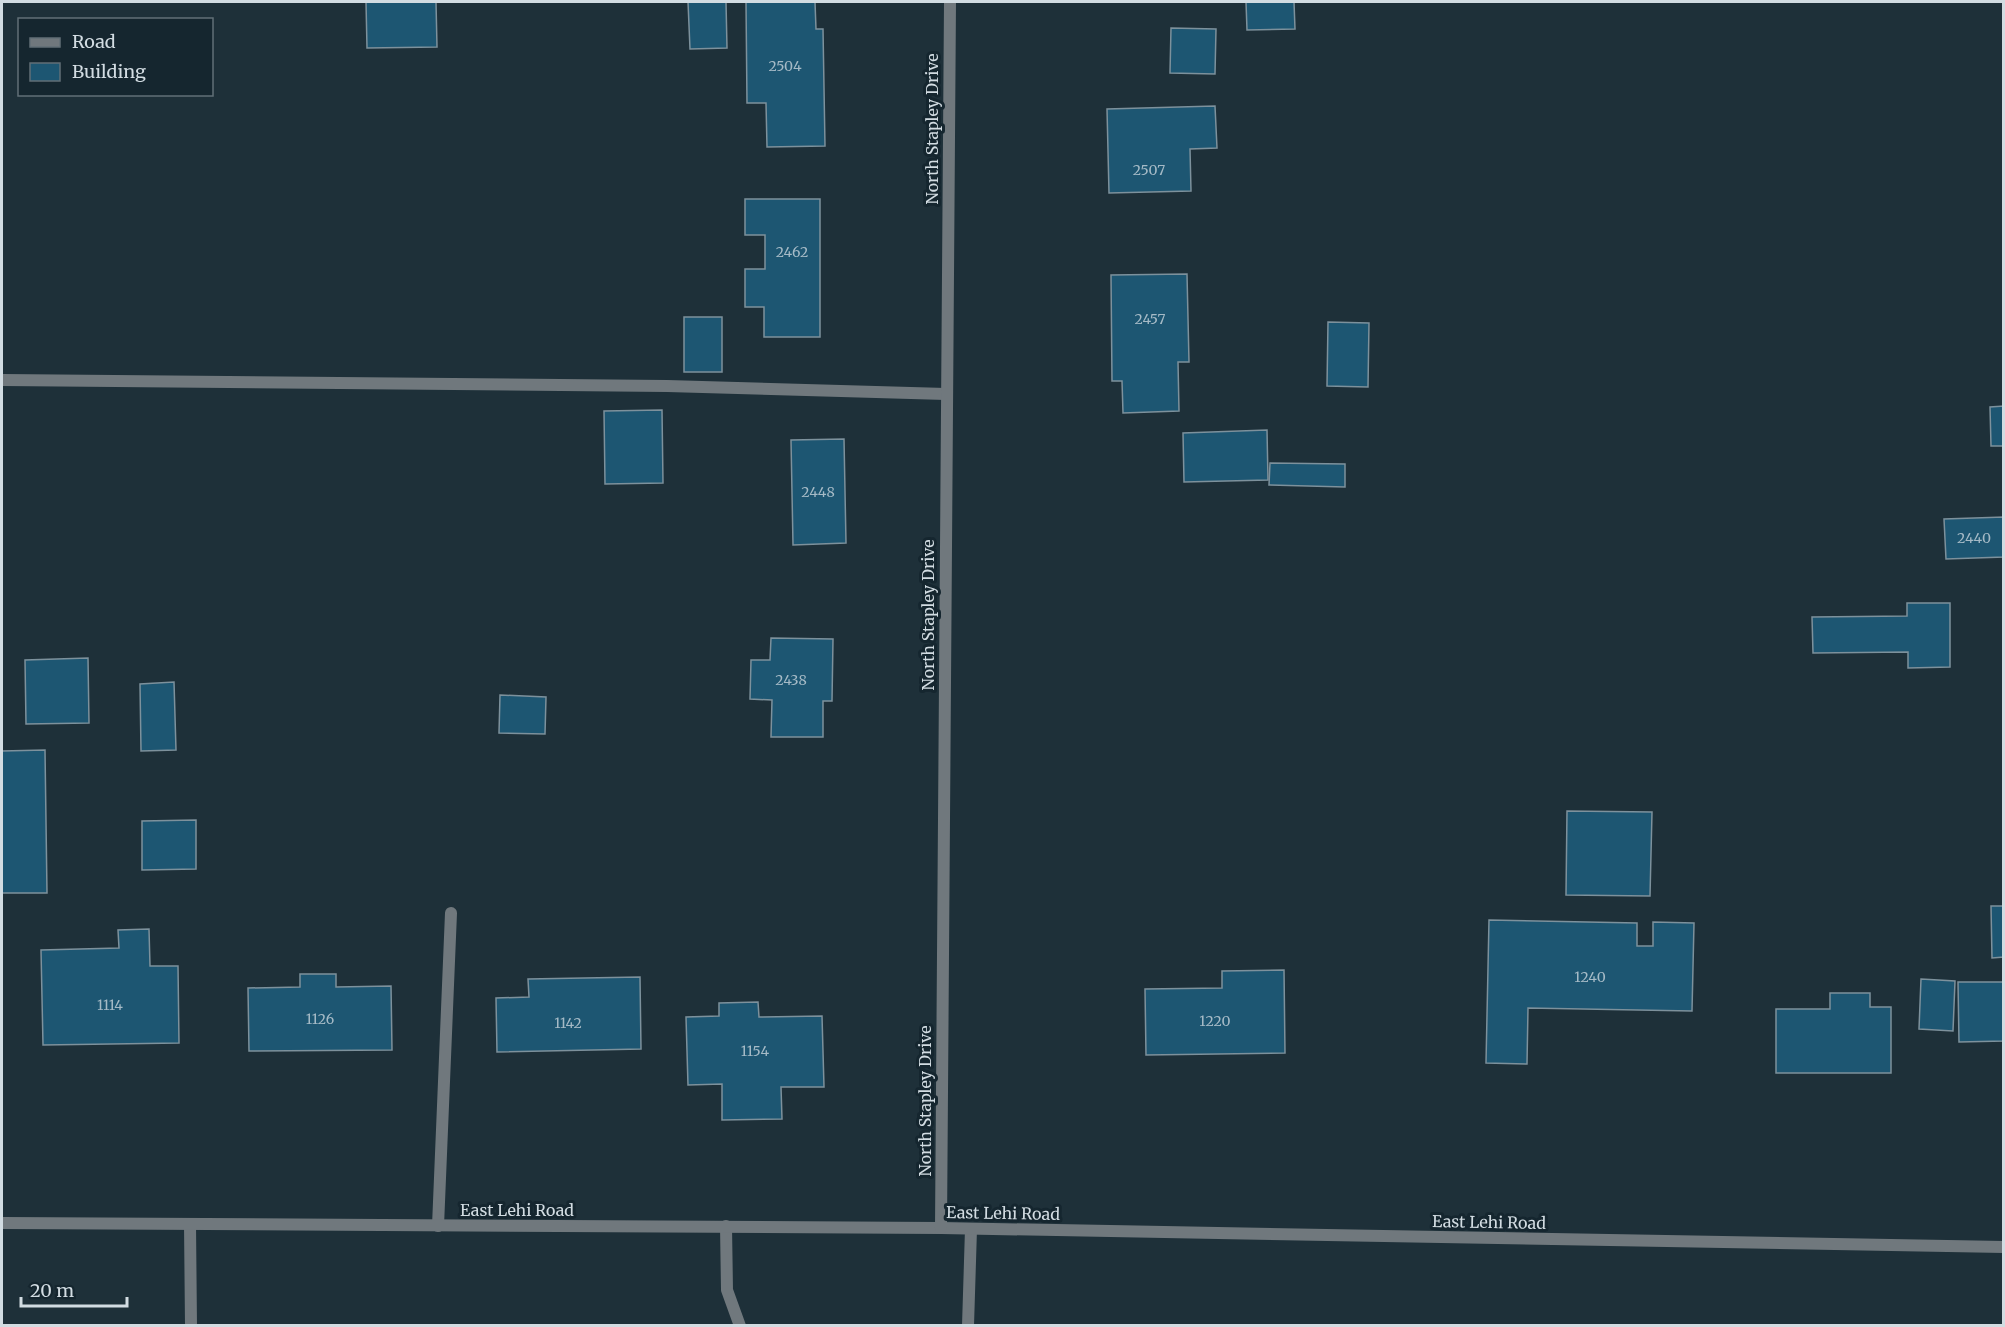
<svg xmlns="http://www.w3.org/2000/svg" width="2005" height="1327" font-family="Merriweather,serif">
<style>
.building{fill:#1d5672;stroke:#7d919c;stroke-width:1.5}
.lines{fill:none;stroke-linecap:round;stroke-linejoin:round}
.service{stroke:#70787d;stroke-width:12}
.minor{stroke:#70787d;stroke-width:12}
.labels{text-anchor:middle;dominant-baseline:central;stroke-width:6;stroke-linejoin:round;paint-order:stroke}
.number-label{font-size:14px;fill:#a5bac6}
.street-label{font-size:16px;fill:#d2dce2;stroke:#15262f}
</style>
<rect width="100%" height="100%" fill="#1e3039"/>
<g class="building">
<path d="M366 2H436L437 47 367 48Z"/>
<path d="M688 2H726L727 48 690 49Z"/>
<path d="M746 2H815L816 29H823L825 146 767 147 766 103H747Z"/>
<path d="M1246 2H1294L1295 29 1247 30Z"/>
<path d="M1171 28 1216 29 1215 74 1170 73Z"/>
<path d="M1215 106 1217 148 1190 149 1191 191 1109 193 1107 109Z"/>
<path d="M745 199H820V337H764V307H745V269H765V235H745Z"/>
<path d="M1187 274 1189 362H1178L1179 411 1123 413 1122 381H1112L1111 275Z"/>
<rect x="684" y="317" width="38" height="55"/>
<path d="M1328 322 1369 323 1368 387 1327 386Z"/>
<path d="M2004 406V446H1991L1990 407Z"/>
<path d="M662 410 663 483 605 484 604 411Z"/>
<path d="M1267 430 1268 480 1184 482 1183 433Z"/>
<path d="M844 439 846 543 793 545 791 440Z"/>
<path d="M1270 463 1345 464V487L1269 485Z"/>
<path d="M2004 517V557L1946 559 1944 519Z"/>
<path d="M1907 603H1950V667L1908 668V652L1813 653 1812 617 1907 616Z"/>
<path d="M771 638 833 639 832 701H823V737H771L772 700 750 699 751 660H770Z"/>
<path d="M88 658 89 723 26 724 25 660Z"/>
<path d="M174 682 176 750 141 751 140 684Z"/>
<path d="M500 695 546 697 545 734 499 733Z"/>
<path d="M45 750 47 893H2V751Z"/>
<path d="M1567 811 1652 812 1650 896 1566 895Z"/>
<path d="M196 820V869L142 870V821Z"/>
<path d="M1991 906H2004V957L1992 958Z"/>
<path d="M1489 920 1637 923V946H1653V922L1694 923 1692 1011 1528 1008 1527 1064 1486 1063Z"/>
<path d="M149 929 150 966H178L179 1043 43 1045 41 950 119 948 118 930Z"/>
<path d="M1284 970 1285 1053 1146 1055 1145 989 1222 988V971Z"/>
<path d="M300 974H336V987L391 986 392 1050 249 1051 248 988 300 987Z"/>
<path d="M640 977 641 1049 497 1052 496 998 529 997 528 979Z"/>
<path d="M1921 979 1955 981 1953 1031 1919 1029Z"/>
<path d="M1958 982H2004V1041L1959 1042Z"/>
<path d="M1830 993H1870V1007H1891V1073H1776V1009H1830Z"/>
<path d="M758 1002 759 1017 822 1016 824 1087H781L782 1119 722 1120V1084L688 1085 686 1017 719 1016V1003Z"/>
</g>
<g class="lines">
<g class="service">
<path d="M2 380 667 386 946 394"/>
<path d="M190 1224 191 1326"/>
<path d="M438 1226 451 913"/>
<path d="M726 1226 727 1290 740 1326"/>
<path d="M968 1326 971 1229"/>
</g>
<g class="minor">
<path d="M2 1223 941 1228 2004 1247"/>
<path d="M941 1228 950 2"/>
</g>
</g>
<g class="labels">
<g class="number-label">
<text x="785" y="66">2504</text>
<text x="1149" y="170">2507</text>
<text x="792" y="252">2462</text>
<text x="1150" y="319">2457</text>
<text x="818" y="492">2448</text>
<text x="1974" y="538">2440</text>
<text x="791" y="680">2438</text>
<text x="1590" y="977">1240</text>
<text x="110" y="1005">1114</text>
<text x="320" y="1019">1126</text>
<text x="1215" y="1021">1220</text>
<text x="568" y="1023">1142</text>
<text x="755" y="1051">1154</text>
</g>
<g class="street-label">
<text transform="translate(932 129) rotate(-90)">North Stapley Drive</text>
<text transform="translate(928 615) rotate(-90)">North Stapley Drive</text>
<text transform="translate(925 1101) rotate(-90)">North Stapley Drive</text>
<text x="517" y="1210">East Lehi Road</text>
<text transform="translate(1003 1213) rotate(1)">East Lehi Road</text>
<text transform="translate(1489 1222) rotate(1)">East Lehi Road</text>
</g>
</g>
<rect width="2005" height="1327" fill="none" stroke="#d2dce2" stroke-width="6"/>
<rect x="18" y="18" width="195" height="78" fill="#15262f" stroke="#616f77" stroke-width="1.5"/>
<rect x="30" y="38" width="30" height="9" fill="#70787d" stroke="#616f77" stroke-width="1.5"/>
<text x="72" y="48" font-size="18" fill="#d2dce2">Road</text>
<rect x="30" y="63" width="30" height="18" fill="#1d5672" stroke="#616f77" stroke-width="1.5"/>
<text x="72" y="78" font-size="18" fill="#d2dce2">Building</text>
<path d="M21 1297v9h106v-9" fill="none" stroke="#d2dce2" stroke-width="3"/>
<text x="30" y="1297" font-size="18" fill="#d2dce2" stroke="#15262f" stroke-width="4.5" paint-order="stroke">20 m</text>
</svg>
